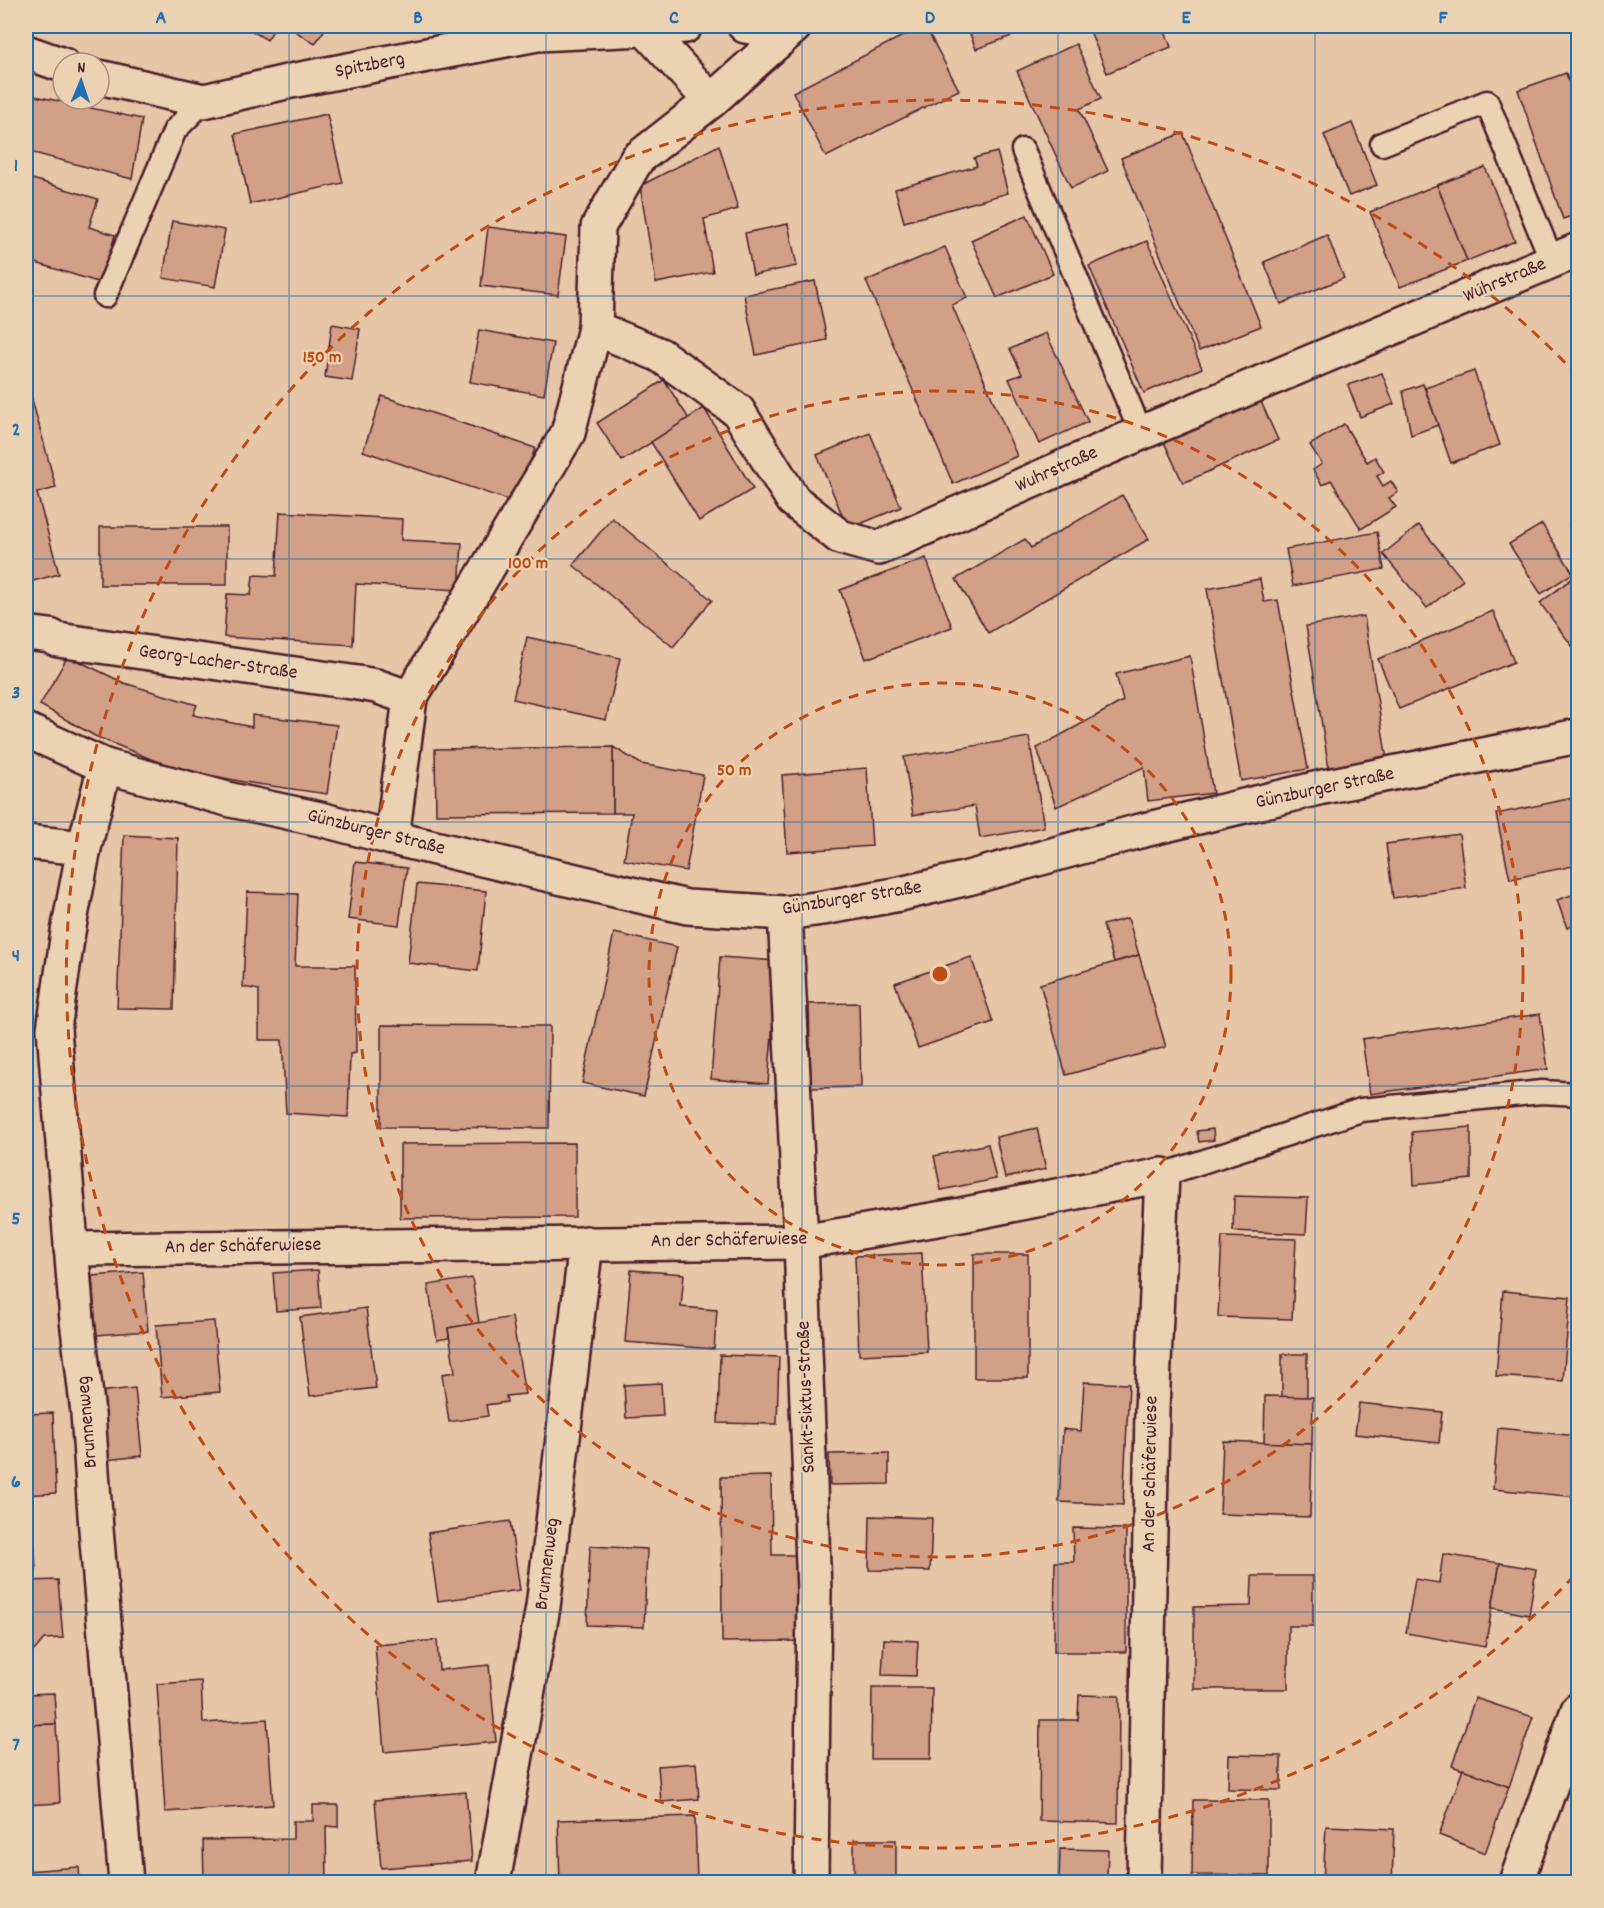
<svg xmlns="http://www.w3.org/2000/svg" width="1604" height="1908" font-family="Dekko,sans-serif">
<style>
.building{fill:#d1a087;stroke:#4a1f2b;stroke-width:1.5}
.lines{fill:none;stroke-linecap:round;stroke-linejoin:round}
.lane-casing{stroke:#4a1f2b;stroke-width:27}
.street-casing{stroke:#4a1f2b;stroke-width:38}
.lane{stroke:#ebd2b3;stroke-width:22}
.street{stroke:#ebd2b3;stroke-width:33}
.grid{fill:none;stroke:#1f6fb2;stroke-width:1.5;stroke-opacity:0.55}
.ring{fill:none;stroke:#c04a14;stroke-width:3;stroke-dasharray:10 8}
.labels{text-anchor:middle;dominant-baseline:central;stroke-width:4.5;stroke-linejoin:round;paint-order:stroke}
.street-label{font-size:20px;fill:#4a1f2b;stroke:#ebd2b3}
.centre{fill:#c04a14;stroke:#ebd2b3;stroke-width:3}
.ring-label{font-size:18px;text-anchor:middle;font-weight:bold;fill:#c04a14;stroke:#ebd2b3;stroke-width:4.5;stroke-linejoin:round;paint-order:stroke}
.neatline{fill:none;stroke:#1f6fb2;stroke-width:2}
.grid-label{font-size:20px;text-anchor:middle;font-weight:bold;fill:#1f6fb2}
</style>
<rect width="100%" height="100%" fill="#e7c6a8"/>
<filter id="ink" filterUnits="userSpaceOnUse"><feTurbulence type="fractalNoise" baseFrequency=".0167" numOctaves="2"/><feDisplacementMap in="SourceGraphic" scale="12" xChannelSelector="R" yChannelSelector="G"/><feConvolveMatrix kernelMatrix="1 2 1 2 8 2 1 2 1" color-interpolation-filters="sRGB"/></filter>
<g filter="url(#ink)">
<g class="building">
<path d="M244 26H276L267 40Z"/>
<path d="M287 26H327L315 44Z"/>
<path d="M922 26H925L959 90 826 157 793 92Z"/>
<path d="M967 26H1029L1031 29 976 49Z"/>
<path d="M1088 26H1163L1171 47 1107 73Z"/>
<path d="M1076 44 1101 99 1079 109 1108 171 1071 188 1017 71Z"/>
<path d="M1566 73 1578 110V214L1563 219 1518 90Z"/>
<path d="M26 94 142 119 132 179 26 151Z"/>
<path d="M327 114 343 183 250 204 235 134Z"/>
<path d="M1352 123 1377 185 1349 196 1324 135Z"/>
<path d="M1183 133 1261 326 1199 351 1121 158Z"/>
<path d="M719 145 738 209 704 219 713 272 656 283 640 186Z"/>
<path d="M997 152 1008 193 904 222 895 189 977 166 974 158Z"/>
<path d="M1485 167 1515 241 1467 261 1437 185Z"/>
<path d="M26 177 98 199 89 227 115 235 101 283 26 260Z"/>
<path d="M1437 185 1467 261 1400 287 1370 212Z"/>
<path d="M1027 215 1053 274 997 298 971 240Z"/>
<path d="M172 221 225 230 215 287 163 278Z"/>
<path d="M788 224 797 266 753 275 745 233Z"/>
<path d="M488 227 566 237 558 295 481 286Z"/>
<path d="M1327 235 1344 278 1281 304 1264 262Z"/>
<path d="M1147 241 1202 368 1144 393 1089 266Z"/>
<path d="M945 247 967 298 952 305 1017 456 953 484 866 281Z"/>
<path d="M815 281 827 340 756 355 744 295Z"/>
<path d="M332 324 360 329 352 381 325 377Z"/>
<path d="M479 330 553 343 544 395 470 382Z"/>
<path d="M1046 333 1088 422 1039 444 1009 379 1022 374 1010 349Z"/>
<path d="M1474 371 1500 445 1451 463 1425 388Z"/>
<path d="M1382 373 1394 404 1360 417 1348 385Z"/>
<path d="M664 380 689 419 622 461 597 423Z"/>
<path d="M1423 384 1438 425 1411 435 1403 391Z"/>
<path d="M30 392 56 488 37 493 59 574 26 583V393Z"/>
<path d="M382 396 535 448 517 503 363 451Z"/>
<path d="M1259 397 1278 440 1183 483 1163 440Z"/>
<path d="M704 408 753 489 699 521 651 442Z"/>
<path d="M1344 424 1367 462 1375 457 1384 472 1377 476 1383 486 1391 481 1398 492 1389 498 1396 507 1361 529 1331 480 1322 485 1313 470 1322 464 1310 445Z"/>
<path d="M870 433 901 507 848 529 817 455Z"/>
<path d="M1122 495 1149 539 988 633 956 579 1025 539 1031 548Z"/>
<path d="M280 512 402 519 401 540 462 543 459 590 356 584 353 645 224 637 227 594 251 595 253 575 276 576Z"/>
<path d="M612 518 712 600 673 647 573 565Z"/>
<path d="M1578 519V542L1569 525Z"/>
<path d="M1542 524 1573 573 1541 594 1509 544Z"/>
<path d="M1419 525 1463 580 1427 608 1383 554Z"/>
<rect x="100" y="527" width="127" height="58"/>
<path d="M1377 532 1384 569 1293 586 1286 549Z"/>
<path d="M926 558 952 627 866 659 840 590Z"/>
<path d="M1578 574V654L1540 603Z"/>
<path d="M1260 579 1264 602 1278 600 1308 769 1241 781 1207 589Z"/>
<path d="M1493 611 1514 662 1399 709 1378 659Z"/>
<path d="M1364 616 1387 760 1329 769 1306 626Z"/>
<path d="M527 637 620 658 606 720 513 699Z"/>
<path d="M68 656 124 683 197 705 193 715 252 727V715L337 725 327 794 244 782 170 767 95 736 40 705Z"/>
<path d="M1190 656 1213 793 1148 801 1144 767 1056 807 1037 748 1123 701 1116 674Z"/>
<path d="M1029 737 1044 827 980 838 975 806 913 815 904 757Z"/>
<path d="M613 747 641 764 703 775 686 871 624 860 632 813H613Z"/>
<path d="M613 747V813L436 814 435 749Z"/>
<path d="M867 768 872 846 787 852 782 775Z"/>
<path d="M1578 797V865L1510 879 1496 814Z"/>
<path d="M1459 834 1466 888 1393 898 1386 844Z"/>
<path d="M124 835 178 838 174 1009 117 1008Z"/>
<path d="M355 862 407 868 399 925 348 919Z"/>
<path d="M417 884 486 891 478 971 408 963Z"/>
<path d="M247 892 298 894 295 966H355L356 1053 350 1054 348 1117 286 1113 282 1040H259V990L243 987Z"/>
<path d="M1578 893V924L1567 928 1557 900Z"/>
<path d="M1128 918 1139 955 1114 962 1103 925Z"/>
<path d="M614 933 677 947 644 1096 582 1083Z"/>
<path d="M1139 955 1166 1047 1066 1075 1040 984Z"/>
<path d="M720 957 778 961 768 1084 711 1079Z"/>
<path d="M971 957 993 1022 918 1048 895 983Z"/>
<path d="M859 1003 861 1087 811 1088 809 1004Z"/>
<path d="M1540 1014 1548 1069 1370 1094 1362 1039Z"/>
<path d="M381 1025 550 1026 549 1128 381 1127Z"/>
<path d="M1471 1127V1179L1414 1185 1412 1132Z"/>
<path d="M1037 1128 1046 1169 1005 1178 996 1137Z"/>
<path d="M1213 1129 1214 1140 1199 1142 1197 1131Z"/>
<path d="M575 1143V1217L400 1218V1144Z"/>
<path d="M988 1144 996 1179 941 1190 934 1156Z"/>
<path d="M1234 1196 1308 1198 1306 1234 1233 1231Z"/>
<path d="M1578 1203V1253L1573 1252Z"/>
<path d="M1222 1237 1296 1239 1292 1319 1218 1317Z"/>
<path d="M922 1253 927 1352 859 1355 855 1256Z"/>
<rect x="974" y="1254" width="54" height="124"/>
<path d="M318 1270 321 1308 276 1311 273 1273Z"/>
<path d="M631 1270 684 1274 681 1307 717 1310 714 1349 625 1342Z"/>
<path d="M143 1272 148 1331 96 1335 92 1276Z"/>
<path d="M472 1278 479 1323 448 1328 449 1338 437 1340 428 1285Z"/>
<path d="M1503 1291 1570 1297 1563 1381 1496 1376Z"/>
<path d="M366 1308 376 1388 310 1396 300 1317Z"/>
<path d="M512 1317 525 1394 506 1396 507 1402 486 1405 488 1416 449 1422 442 1374 455 1372 448 1328Z"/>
<path d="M214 1321 220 1392 162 1397 156 1325Z"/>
<rect x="1282" y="1354" width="25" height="43"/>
<path d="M720 1355 779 1357 777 1424 718 1423Z"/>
<path d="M1084 1382 1129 1384 1123 1505 1059 1502 1063 1429 1081 1431Z"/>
<path d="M661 1383 663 1416 626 1418 624 1385Z"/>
<path d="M135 1388 142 1456 105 1460 98 1392Z"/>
<path d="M1265 1396 1313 1397 1312 1444 1264 1443Z"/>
<path d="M1359 1403 1442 1412 1439 1443 1355 1434Z"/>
<path d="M53 1413 56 1493 26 1495V1414Z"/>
<path d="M1498 1428 1578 1436 1577 1497 1493 1489Z"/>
<path d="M1223 1441 1312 1444 1310 1517 1220 1514Z"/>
<path d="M889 1453V1484L830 1485 829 1454Z"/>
<path d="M771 1476 772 1555H799L800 1641 722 1642 721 1477Z"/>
<path d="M870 1516 932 1518 930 1571 869 1570Z"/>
<path d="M510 1521 520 1590 438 1601 428 1533Z"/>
<path d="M1073 1528 1126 1529V1652H1054L1055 1562H1074Z"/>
<path d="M26 1535H34L36 1571 26 1572Z"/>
<path d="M590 1546 647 1549 644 1627 587 1625Z"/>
<path d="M1443 1554 1500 1563 1485 1647 1406 1633 1415 1579 1439 1583Z"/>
<path d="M1500 1563 1536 1569 1529 1615 1492 1608Z"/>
<path d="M1252 1576H1313V1626H1288V1689H1194V1607L1251 1606Z"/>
<path d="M58 1580 63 1638 44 1639 34 1651 26 1644V1581Z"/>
<path d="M884 1639 918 1641 916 1676 882 1675Z"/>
<path d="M437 1640 439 1670 489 1665 496 1742 384 1752 375 1645Z"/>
<path d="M201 1681 203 1723 267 1719 273 1805 165 1812 157 1684Z"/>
<path d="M872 1688H932L931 1759H871Z"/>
<path d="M54 1693 56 1724 26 1725V1694Z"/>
<path d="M1079 1695 1119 1696 1118 1823 1039 1821 1040 1720H1078Z"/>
<path d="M1475 1698 1533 1717 1509 1787 1452 1766Z"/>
<path d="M56 1724 60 1803 26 1805V1725Z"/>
<path d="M1229 1755 1281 1756V1790L1228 1789Z"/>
<path d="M696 1763 699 1799 661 1802 658 1766Z"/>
<path d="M1463 1769 1509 1787 1485 1853 1439 1835Z"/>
<path d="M466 1792 472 1861 381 1868 375 1800Z"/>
<path d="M1193 1800H1269V1876L1192 1875Z"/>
<path d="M313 1805H338V1827L326 1826 327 1882H204L203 1840 293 1839V1821H313Z"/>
<path d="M695 1816 697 1882H560L558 1820Z"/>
<path d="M1326 1826 1394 1829 1392 1882H1323Z"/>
<rect x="854" y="1840" width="42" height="41"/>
<path d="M1060 1849 1108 1850 1107 1877H1118V1882H1039V1880L1059 1881Z"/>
<path d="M79 1867 80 1882H26V1871Z"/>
</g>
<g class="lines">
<g class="lane-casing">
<g id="lane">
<path d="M1382 144 1487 102 1552 261"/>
<path d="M1023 150 1141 433"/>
<path d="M105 296 175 130 204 101"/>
<path d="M1162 1175 1361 1110 1542 1092 1578 1094"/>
</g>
</g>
<g class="street-casing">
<g id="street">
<path d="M745 26 787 33"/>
<path d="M645 29 711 101"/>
<path d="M26 52 63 65"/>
<path d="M99 77 204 101 291 81 537 34 645 29 685 26"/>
<path d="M595 328 660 355 738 411 793 500 840 537 879 548 1141 433 1578 250"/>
<path d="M26 633 50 636 58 640 358 683 376 686 410 698"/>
<path d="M26 730 105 766 231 800 320 819 392 838 687 907 785 913 823 908 900 894 968 878 1136 832 1323 787 1578 736"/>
<path d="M105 766 84 848 68 932 54 1029 77 1320 88 1413 96 1529 126 1882"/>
<path d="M392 838 410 698 568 433 595 328 598 227 637 159 711 101 795 26"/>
<path d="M26 842 84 848"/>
<path d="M785 913 801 1242 814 1591 811 1882"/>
<path d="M71 1249 801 1242 961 1215 1162 1175 1152 1410 1144 1882"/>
<path d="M493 1882 543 1607 586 1243"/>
<path d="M1516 1882 1578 1710"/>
</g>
</g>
<use href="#lane" class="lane"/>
<use href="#street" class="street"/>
</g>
</g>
<path class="grid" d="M289 26V1882M546 26V1882M802 26V1882M1058 26V1882M1315 26V1882M26 296H1578M26 559H1578M26 822H1578M26 1086H1578M26 1349H1578M26 1612H1578"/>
<g class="ring">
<circle cx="940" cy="974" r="291"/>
<circle cx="940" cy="974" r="583"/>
<path d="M1574 1576A874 874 0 1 1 1574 372"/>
</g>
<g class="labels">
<g class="street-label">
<text transform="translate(370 66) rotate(-11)">Spitzberg</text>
<text transform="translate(1505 281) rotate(-23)">Wuhrstraße</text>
<text transform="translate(1057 470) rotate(-24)">Wuhrstraße</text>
<text transform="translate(218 663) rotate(8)">Georg-Lacher-Straße</text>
<text transform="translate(1325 789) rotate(-12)">Günzburger Straße</text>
<text transform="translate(376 833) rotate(14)">Günzburger Straße</text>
<text transform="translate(852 899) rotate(-9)">Günzburger Straße</text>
<text transform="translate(729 1241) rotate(-1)">An der Schäferwiese</text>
<text transform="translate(243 1247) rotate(-1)">An der Schäferwiese</text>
<text transform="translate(807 1397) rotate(-92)">Sankt-Sixtus-Straße</text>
<text transform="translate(88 1422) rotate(-95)">Brunnenweg</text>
<text transform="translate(1151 1474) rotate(-89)">An der Schäferwiese</text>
<text transform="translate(548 1564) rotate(-83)">Brunnenweg</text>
</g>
</g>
<circle cx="940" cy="974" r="9" class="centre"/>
<g class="ring-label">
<text x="322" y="362">150 m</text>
<text x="528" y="568">100 m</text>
<text x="734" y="775">50 m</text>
</g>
<rect width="1604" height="1908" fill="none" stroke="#ebd2b3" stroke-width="66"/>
<g transform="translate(81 81) rotate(2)"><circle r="28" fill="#ebd2b3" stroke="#ab8a7d" stroke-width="1.5"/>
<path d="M0-4.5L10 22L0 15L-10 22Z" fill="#1f6fb2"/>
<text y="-9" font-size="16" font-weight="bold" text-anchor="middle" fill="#4a1f2b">N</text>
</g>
<rect x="33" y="33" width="1538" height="1842" class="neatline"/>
<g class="grid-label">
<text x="161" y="23">A</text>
<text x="418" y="23">B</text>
<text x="674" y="23">C</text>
<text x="930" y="23">D</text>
<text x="1186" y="23">E</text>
<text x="1443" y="23">F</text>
<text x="16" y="171">1</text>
<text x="16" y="435">2</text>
<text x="16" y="698">3</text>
<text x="16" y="961">4</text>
<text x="16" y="1224">5</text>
<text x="16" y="1487">6</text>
<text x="16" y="1750">7</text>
</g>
</svg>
